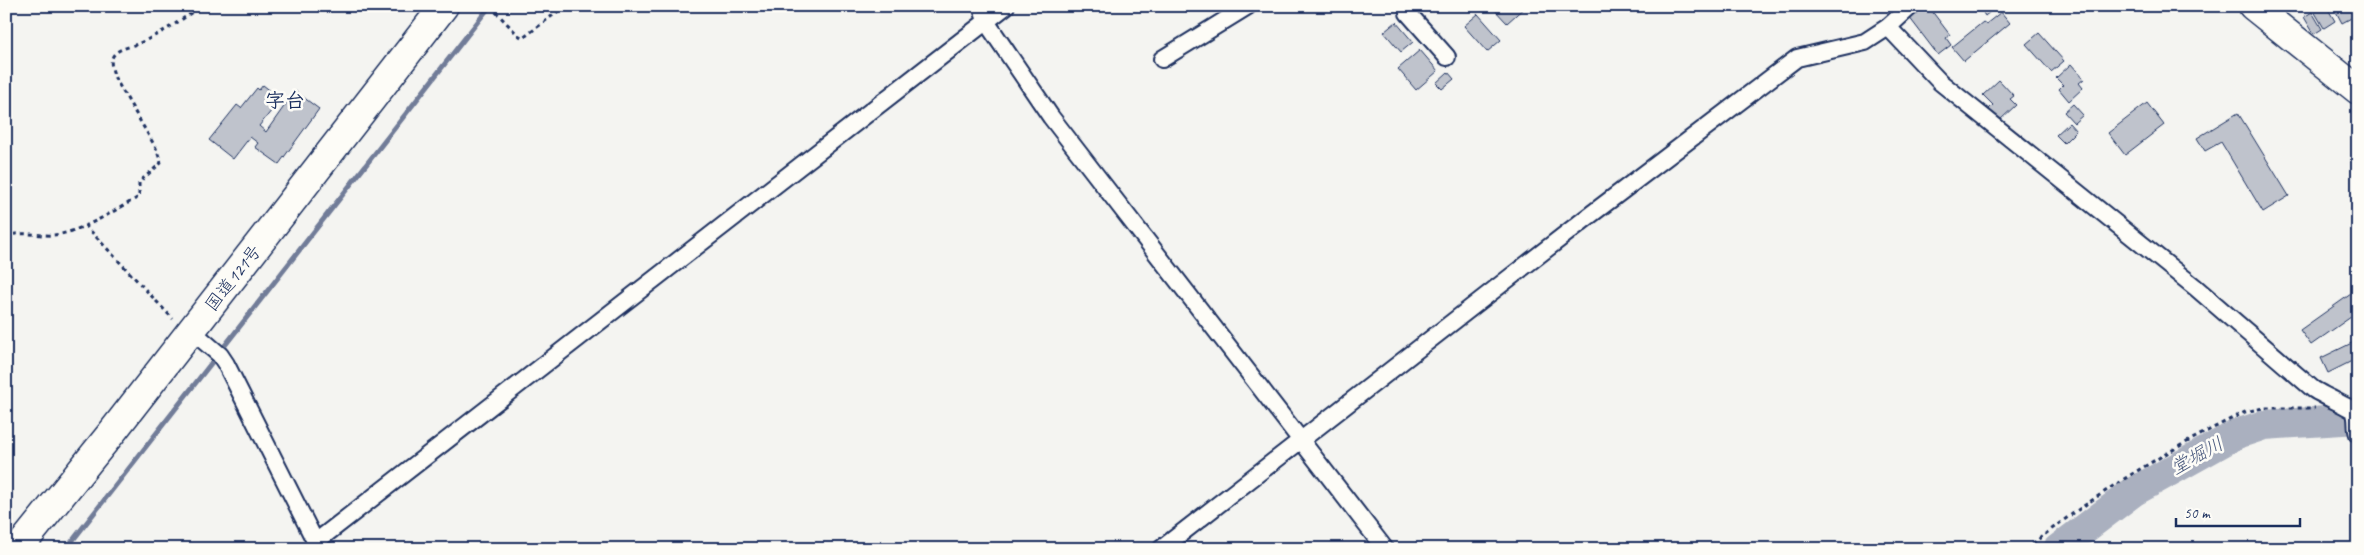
<svg xmlns="http://www.w3.org/2000/svg" width="2364" height="555" font-family="Caveat,'Klee One',sans-serif">
<style>
.lines{fill:none;stroke-linecap:round;stroke-linejoin:round}
.stream{stroke:#717c98;stroke-width:5}
.river{stroke:#aab0bf;stroke-width:30}
.building{fill:#bfc3cc;stroke:#1b2f5e}
.minor-casing{stroke:#1b2f5e;stroke-width:20}
.trunk-casing{stroke:#1b2f5e;stroke-width:31}
.path{stroke:#1b2f5e;stroke-width:3;stroke-dasharray:4 4;stroke-linecap:butt}
.minor{stroke:#fdfcf7;stroke-width:16}
.trunk{stroke:#fdfcf7;stroke-width:28}
.labels{text-anchor:middle;dominant-baseline:central;stroke-width:5;stroke-linejoin:round;paint-order:stroke}
.street-label{font-size:18px;fill:#1b2f5e;stroke:#fdfcf7}
.water-label{font-size:19px;font-style:italic;fill:#46567b;stroke:#fdfcf7}
.quarter-label{font-size:20px;font-weight:bold;fill:#1b2f5e;stroke:#fdfcf7}
</style>
<rect width="100%" height="100%" fill="#f4f4f1"/>
<filter id="ink" filterUnits="userSpaceOnUse"><feTurbulence type="fractalNoise" baseFrequency=".02" numOctaves="2"/><feDisplacementMap in="SourceGraphic" scale="10" xChannelSelector="R" yChannelSelector="G"/><feConvolveMatrix kernelMatrix="1 2 1 2 8 2 1 2 1" color-interpolation-filters="sRGB"/></filter>
<g filter="url(#ink)">
<g class="lines">
<path class="stream" d="M66 549 490 6"/>
<path class="river" d="M2058 549 2133 492 2237 434 2264 425 2358 419"/>
</g>
<g class="building">
<path d="M1495 6H1526L1507 23 1493 8Z"/>
<path d="M1922 6H1928L1950 35 1946 38 1951 45 1938 55 1909 17Z"/>
<path d="M1979 6H1997L1985 16Z"/>
<path d="M2323 6H2326L2335 21 2324 28 2314 11Z"/>
<path d="M2333 6H2352L2357 15 2342 23Z"/>
<path d="M2001 12 2010 23 1964 61 1952 47 1983 22 1986 24Z"/>
<path d="M2312 12 2322 29 2314 34 2304 17Z"/>
<path d="M1478 14 1501 40 1487 52 1464 26Z"/>
<path d="M1396 22 1413 42 1401 52 1384 32Z"/>
<path d="M2039 33 2064 61 2051 72 2026 44Z"/>
<path d="M1420 50 1438 71 1416 90 1398 69Z"/>
<path d="M2071 64 2084 79 2079 83 2083 88 2069 101 2059 89 2063 85 2056 78Z"/>
<path d="M1448 72 1454 79 1442 89 1436 83Z"/>
<path d="M1999 80 2014 96 2010 99 2016 105 2000 120 1989 109 1993 105 1983 95Z"/>
<path d="M263 85 281 99 259 126 266 132 295 91 319 109 279 164 255 147 258 143 250 137 233 159 209 140 237 105 241 108 257 88 259 90Z"/>
<path d="M2147 103 2164 125 2125 155 2108 133Z"/>
<path d="M2073 104 2083 115 2074 123 2064 112Z"/>
<path d="M2238 113 2289 196 2263 212 2221 142 2205 151 2197 138Z"/>
<path d="M2069 123 2076 131 2064 143 2056 135Z"/>
<path d="M2358 289V312L2311 345 2300 330Z"/>
<path d="M2358 340V358L2328 373 2321 358Z"/>
</g>
<g class="lines">
<g class="minor-casing">
<g id="minor">
<path d="M981 6 987 23 1051 117 1385 549"/>
<path d="M1408 6V13L1447 57"/>
<path d="M1888 27 1940 82 2195 287 2313 389C2320 394 2353 409 2354 411 2358 418 2355 427 2358 434"/>
<path d="M1162 59 1248 6"/>
<path d="M192 331 220 355 226 364 319 549"/>
<path d="M317 541 1006 6"/>
<path d="M1161 549 1585 219 1797 58 1865 42 1888 27 1911 6"/>
</g>
</g>
<g class="trunk-casing">
<g id="trunk">
<path d="M2253 6 2358 90"/>
<path d="M18 549 113 431 444 6"/>
</g>
</g>
<g class="path">
<path d="M490 6 518 35 523 38 565 6"/>
<path d="M85 225 173 319"/>
<path d="M6 236C25 230 43 238 61 234 88 228 115 210 139 197V182L161 163 156 148 115 78C113 71 109 63 113 56 117 49 130 47 137 44 159 35 181 21 200 6"/>
<path d="M2026 549C2095 494 2165 451 2245 412L2263 408H2315"/>
</g>
<use href="#minor" class="minor"/>
<use href="#trunk" class="trunk"/>
</g>
</g>
<g class="labels">
<g class="street-label">
<text transform="translate(233 278) rotate(-52)">国道121号</text>
</g>
<g class="water-label">
<text transform="translate(2197 456) rotate(-29)">堂堀川</text>
</g>
<g class="quarter-label">
<text x="285" y="100">字台</text>
</g>
</g>
<rect width="2364" height="555" fill="none" stroke="#fdfcf7" stroke-width="25"/>
<rect x="12" y="12" width="2339" height="530" fill="none" stroke="#1b2f5e" stroke-width="2" filter="url(#ink)"/>
<path d="M2176 518v8h124v-8" fill="none" stroke="#1b2f5e" stroke-width="2.5"/>
<text x="2184" y="518" font-size="15" fill="#1b2f5e" stroke="#fdfcf7" stroke-width="4" paint-order="stroke">50 m</text>
</svg>
